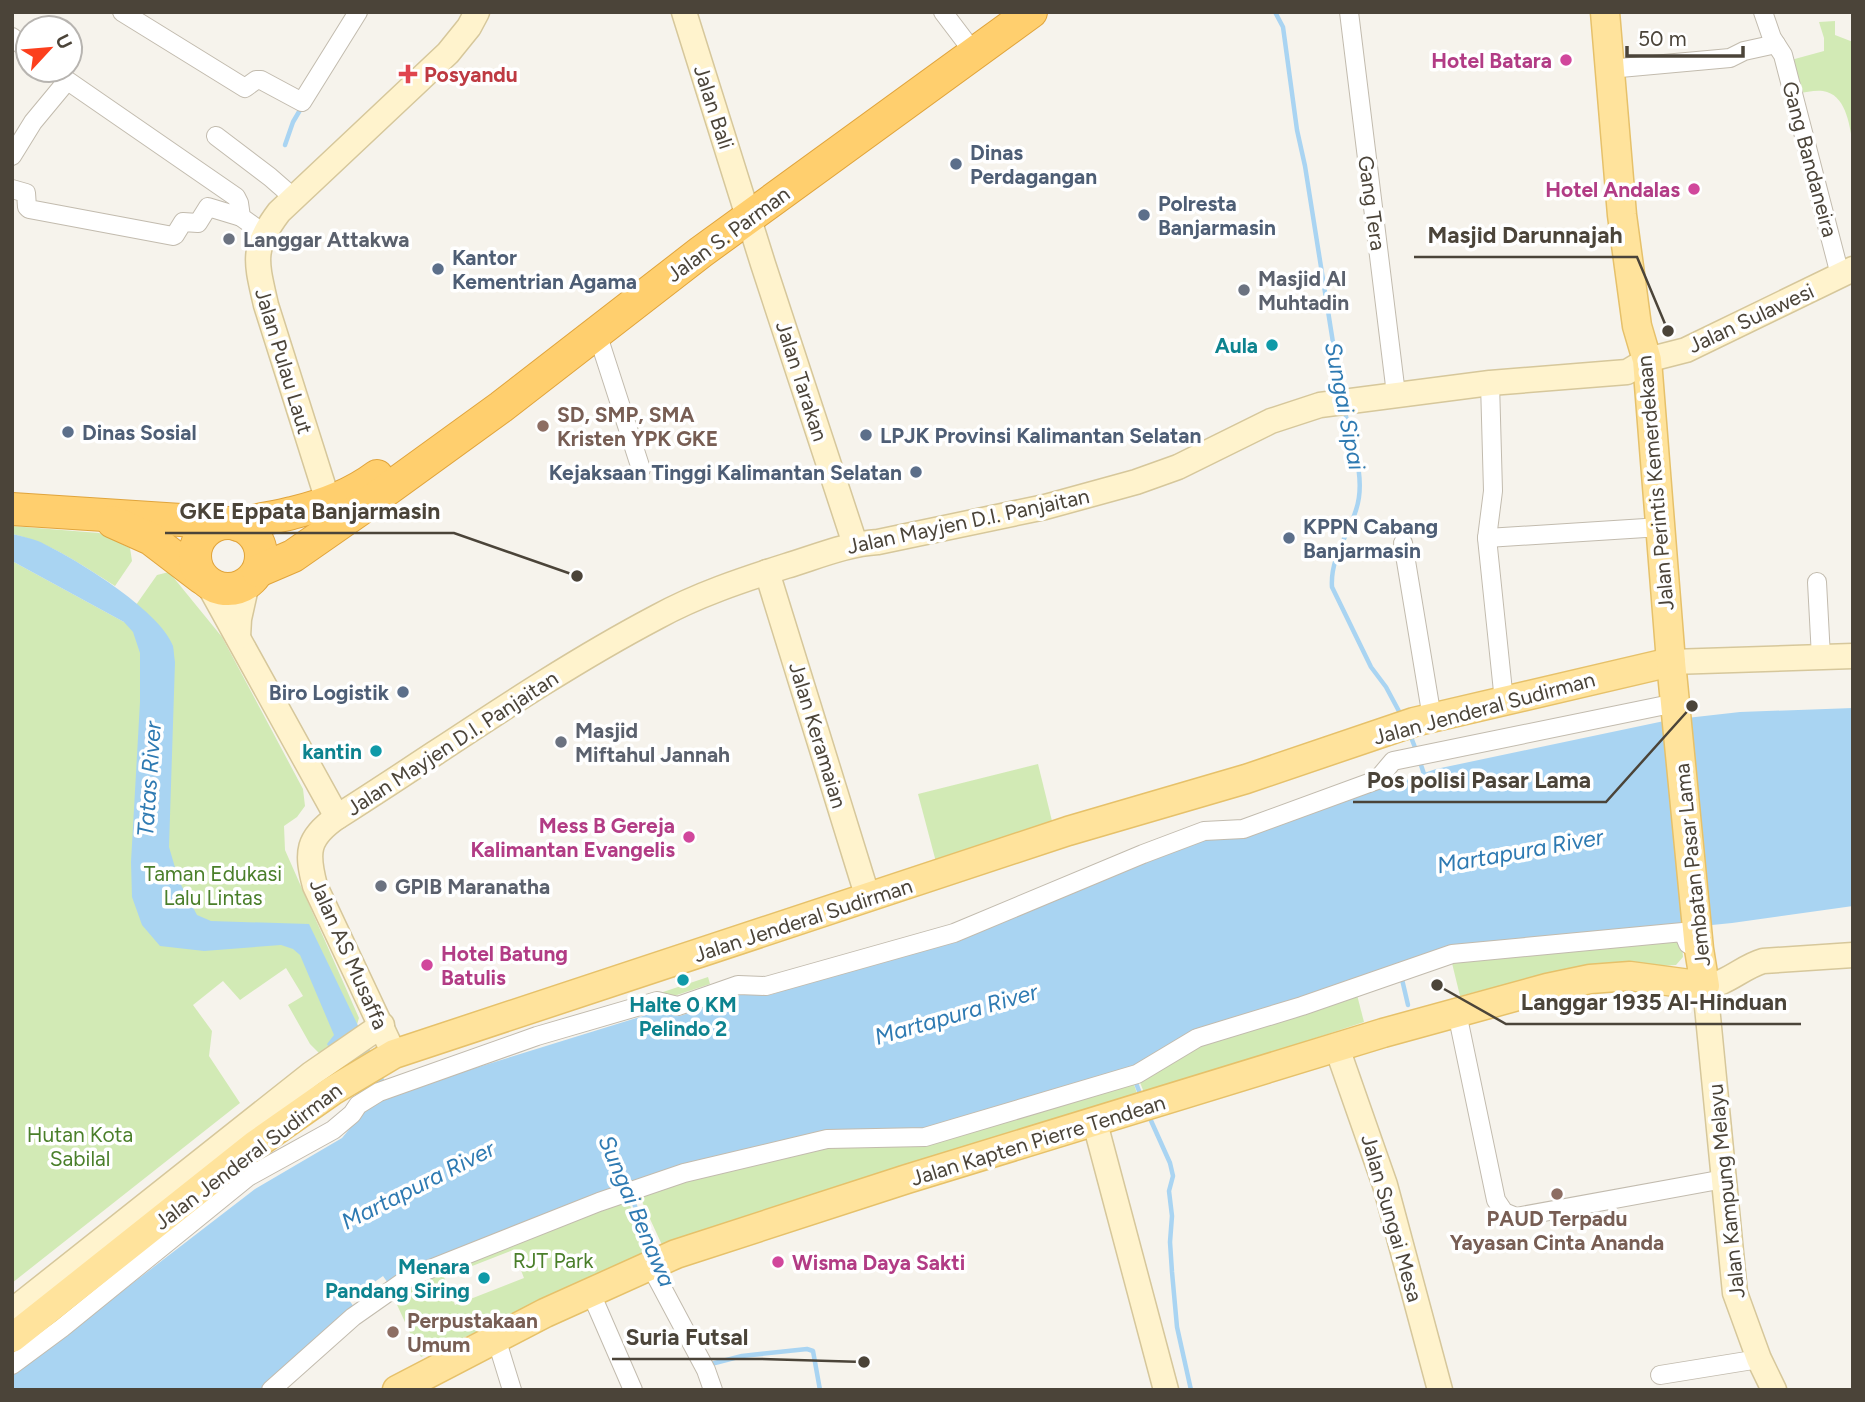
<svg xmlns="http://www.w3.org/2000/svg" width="1865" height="1402" font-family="Figtree,sans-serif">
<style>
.green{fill:#d2eab5;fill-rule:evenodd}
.water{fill:#a9d4f2}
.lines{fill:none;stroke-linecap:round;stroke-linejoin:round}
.stream{stroke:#a9d4f2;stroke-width:4.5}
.street-casing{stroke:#c2bbae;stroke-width:20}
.secondary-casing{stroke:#d6c79b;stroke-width:27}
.primary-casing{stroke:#e6c16a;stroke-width:31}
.highway-casing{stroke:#e0a43c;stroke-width:34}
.street{stroke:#fff;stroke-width:18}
.secondary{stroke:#fff3cd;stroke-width:24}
.primary{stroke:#ffe39c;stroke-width:28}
.highway{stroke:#ffcf6e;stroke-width:32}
.hotel-dot{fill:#d1479c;stroke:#fff;stroke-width:2.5}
.health-dot{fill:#e0444e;stroke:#fff;stroke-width:2.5}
.service-dot{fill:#5c6f8a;stroke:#fff;stroke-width:2.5}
.worship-dot{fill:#6b7280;stroke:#fff;stroke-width:2.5}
.culture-dot{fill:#0f9aa8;stroke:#fff;stroke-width:2.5}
.education-dot{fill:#8d6e63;stroke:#fff;stroke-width:2.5}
.labels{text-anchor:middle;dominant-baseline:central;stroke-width:7;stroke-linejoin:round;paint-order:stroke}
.hotel-label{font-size:21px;font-weight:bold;fill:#b23c85;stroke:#fff;text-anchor:end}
.health-label{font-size:21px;font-weight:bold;fill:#be3a42;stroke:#fff;text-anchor:start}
.street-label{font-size:21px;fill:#4b4439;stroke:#fff}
.service-label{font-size:21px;font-weight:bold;fill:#4e5e75;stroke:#fff;text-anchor:start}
.worship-label{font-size:21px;font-weight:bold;fill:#5b616d;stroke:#fff;text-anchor:start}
.culture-label{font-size:21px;font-weight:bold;fill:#0d838f;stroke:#fff;text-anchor:end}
.education-label{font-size:21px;font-weight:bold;fill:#785e54;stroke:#fff;text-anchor:start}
.park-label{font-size:21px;fill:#4a7f2a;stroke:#fff}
.water-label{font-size:23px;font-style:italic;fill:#2e7ab2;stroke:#fff}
.leader{fill:none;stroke:#4b4439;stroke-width:2.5}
.callout-dot{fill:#4b4439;stroke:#fff;stroke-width:2.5}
.callout-label{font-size:23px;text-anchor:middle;font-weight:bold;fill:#4b4439;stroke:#fff;stroke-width:7;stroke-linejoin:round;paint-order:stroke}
</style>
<rect width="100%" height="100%" fill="#f6f3ec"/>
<g class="green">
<path d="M1835 21V35L1853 42V145C1850 128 1847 98 1827 92 1819 89 1807 92 1799 93L1791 60 1824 51V38L1819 22Z"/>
<path d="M12 526 99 533 130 548 132 561 115 586C82 565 51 543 12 534Z"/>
<path d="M12 561 124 622 157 575 169 572 222 637 303 789 305 806 297 817 284 826 285 850 359 1018 355 1031 319 1053 310 1044 288 1005 303 996 286 968 240 1000 223 981 193 1005 212 1031 209 1056 240 1103 12 1283Z"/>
<path d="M1038 764 1052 821 936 862 918 794Z"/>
<path d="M1681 935 1683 957 1676 965 1546 974 1460 996 1451 959Z"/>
<path d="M708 977 710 984 665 999 663 992Z"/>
<path d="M1356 991 1364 1022 1145 1095 1139 1080 1201 1041Z"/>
<path d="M1132 1078 1139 1100 771 1208 662 1245 639 1195 691 1175Z"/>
<path d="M627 1199 651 1253 421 1357 393 1296 411 1282ZM513 1250 524 1278 455 1305 444 1277Z"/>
</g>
<path class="water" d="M12 534C21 536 30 538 38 541 73 557 160 610 173 646 174 651 174 657 175 662L169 847 179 881 197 915 211 921 309 924 391 1094 659 1011 680 1016 740 995H770L898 953 1205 840 1241 835 1436 769 1669 720 1740 712 1853 708V906L1732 923 1451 951 1135 1067 920 1131 701 1161 626 1183 621 1188 388 1283 383 1276 349 1300 354 1307 262 1390H12V1376L255 1189 342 1138 365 1110 327 1044 334 1035 300 955 293 949 281 945 204 951 160 946 142 925 132 897 131 862 140 702V653L133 632 124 622 12 561Z"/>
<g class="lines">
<g class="stream">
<path d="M1275 12 1283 27 1297 130 1305 166 1341 393"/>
<path d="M285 145 293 122 303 105"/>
<path d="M1344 408C1351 440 1367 478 1356 510 1348 536 1330 558 1332 587L1371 667 1386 687 1401 715"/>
<path d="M1409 732 1416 750"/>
<path d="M1419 759 1425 777"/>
<path d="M1401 975 1408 1005"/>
<path d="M1134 1078 1141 1096"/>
<path d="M1148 1114 1170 1163 1173 1176 1169 1191 1172 1216 1170 1242 1172 1272 1177 1327 1191 1390"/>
<path d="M631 1195 652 1253"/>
<path d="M709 1362 711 1364 742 1356 807 1349 813 1351 820 1390"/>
</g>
<g class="street-casing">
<g id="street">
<path d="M122 12 245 88 256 80H261L302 102 358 12"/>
<path d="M943 12 965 41"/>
<path d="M1349 12 1396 394"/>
<path d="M1763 12 1772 38 1783 55 1840 275"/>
<path d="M12 37 28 50"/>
<path d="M1609 69 1730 58 1744 51 1776 44"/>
<path d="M52 70 236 197 239 203 241 217 263 233"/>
<path d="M216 136 270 177 294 198"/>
<path d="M12 156 33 122 67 81"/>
<path d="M12 189 26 193 27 207 29 209 173 236 175 235 183 222 198 223 208 207 241 217"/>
<path d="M606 328 598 336 641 469"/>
<path d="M1490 383 1493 491 1487 538 1504 701"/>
<path d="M1487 538 1661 527"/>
<path d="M1403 543 1432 718"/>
<path d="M1817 582 1821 657"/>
<path d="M1457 1013 1496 1200 1504 1212 1516 1217 1724 1179"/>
<path d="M650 1265 706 1370 713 1390"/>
<path d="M590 1291 633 1390"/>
<path d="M496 1338 512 1390"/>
<path d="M12 1365 62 1328 248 1177 333 1130 352 1114 358 1105 379 1092 537 1036 657 1001 678 1006 738 985 766 986 954 933 1143 854 1204 831 1243 829 1377 780 1393 761 1661 706"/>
<path d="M1660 1375 1759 1359"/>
<path d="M271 1390 353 1317 410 1277 599 1202 684 1173 827 1139 925 1137 1137 1074 1197 1038 1302 1006 1452 954 1683 932 1688 944 1696 948"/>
</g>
</g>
<g class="secondary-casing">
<g id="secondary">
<path d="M684 12 763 264 855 544"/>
<path d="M328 501 266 305C256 261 251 249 279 212L448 53 469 27 477 12"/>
<path d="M767 572 868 898"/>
<path d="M207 582 337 817"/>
<path d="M238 637 239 619 247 583"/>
<path d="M1671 662 1853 656"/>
<path d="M1337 1048 1385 1185 1440 1390"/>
<path d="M394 1054 315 886C306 852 307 838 337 817 443 750 545 676 657 617 697 595 742 580 786 566 816 557 846 544 878 542L1045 507 1136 482 1178 467 1271 421 1320 405 1490 383 1627 372 1647 360 1686 350 1853 269"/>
<path d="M1095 1123 1166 1390"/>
<path d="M12 1311 311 1074 382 1025"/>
<path d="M1774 1390 1759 1359 1735 1293 1705 986C1726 985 1742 967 1763 961L1853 955"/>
</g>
</g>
<g class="primary-casing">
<g id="primary">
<path d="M12 1338 255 1145 332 1091 394 1054 1068 831 1246 779 1414 722 1671 662"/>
<path d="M397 1390 545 1313 676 1254 907 1179 1383 1033 1547 988 1590 979 1630 976 1705 986 1699 949 1671 662 1647 360 1637 326 1622 215 1605 12"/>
</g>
</g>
<g class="highway-casing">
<g id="highway">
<path d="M12 509 227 523"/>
<path d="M113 522 151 539 202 578"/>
<circle cx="228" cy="556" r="33"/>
<path d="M238 525C256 519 274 518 292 513 321 506 353 494 377 476"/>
<path d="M258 571 293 556 359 510 501 407 701 252 1031 12"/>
</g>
</g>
<use href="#street" class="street"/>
<use href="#secondary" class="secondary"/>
<use href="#primary" class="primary"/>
<use href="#highway" class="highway"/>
</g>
<g class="hotel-dot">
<circle cx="1566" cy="60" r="7"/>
<circle cx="1694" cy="189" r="7"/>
<circle cx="689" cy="837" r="7"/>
<circle cx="427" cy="965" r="7"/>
<circle cx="778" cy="1262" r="7"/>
</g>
<path class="health-dot" d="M404.5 63.5h7v7h7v7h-7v7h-7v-7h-7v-7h7z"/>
<g class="service-dot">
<circle cx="956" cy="164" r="7"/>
<circle cx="1144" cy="215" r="7"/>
<circle cx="438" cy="269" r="7"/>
<circle cx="68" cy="432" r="7"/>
<circle cx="866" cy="435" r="7"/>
<circle cx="916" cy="472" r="7"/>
<circle cx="1289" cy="538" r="7"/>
<circle cx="403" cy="692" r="7"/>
</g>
<g class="worship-dot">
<circle cx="229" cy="239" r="7"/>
<circle cx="1244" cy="290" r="7"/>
<circle cx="561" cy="742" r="7"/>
<circle cx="381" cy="886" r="7"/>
</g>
<g class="culture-dot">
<circle cx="1272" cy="345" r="7"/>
<circle cx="376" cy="751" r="7"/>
<circle cx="683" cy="980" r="7"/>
<circle cx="484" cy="1278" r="7"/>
</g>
<g class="education-dot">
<circle cx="543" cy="426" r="7"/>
<circle cx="1557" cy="1194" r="7"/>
<circle cx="393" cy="1332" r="7"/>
</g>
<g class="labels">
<g class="hotel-label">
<text x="1552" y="60">Hotel Batara</text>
<text x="1680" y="189">Hotel Andalas</text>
<text x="675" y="825">Mess B Gereja<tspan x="675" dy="24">Kalimantan Evangelis</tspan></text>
<text x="441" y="953" text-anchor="start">Hotel Batung<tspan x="441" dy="24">Batulis</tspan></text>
<text x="792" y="1262" text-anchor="start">Wisma Daya Sakti</text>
</g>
<g class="health-label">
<text x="424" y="74">Posyandu</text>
</g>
<g class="street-label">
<text transform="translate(714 107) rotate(72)">Jalan Bali</text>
<text transform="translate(1810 159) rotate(75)">Gang Bandaneira</text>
<text transform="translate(1372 203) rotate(82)">Gang Tera</text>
<text transform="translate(728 234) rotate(-36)">Jalan S. Parman</text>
<text transform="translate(1751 318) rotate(-25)">Jalan Sulawesi</text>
<text transform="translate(284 361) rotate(73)">Jalan Pulau Laut</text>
<text transform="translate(802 381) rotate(72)">Jalan Tarakan</text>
<text transform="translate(1655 483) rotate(-95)">Jalan Perintis Kemerdekaan</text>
<text transform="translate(968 521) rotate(-12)">Jalan Mayjen D.I. Panjaitan</text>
<text transform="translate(1484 708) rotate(-15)">Jalan Jenderal Sudirman</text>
<text transform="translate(818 735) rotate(73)">Jalan Keramaian</text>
<text transform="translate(452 743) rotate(-33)">Jalan Mayjen D.I. Panjaitan</text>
<text transform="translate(1692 865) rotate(-96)">Jembatan Pasar Lama</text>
<text transform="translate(803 920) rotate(-18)">Jalan Jenderal Sudirman</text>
<text transform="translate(349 954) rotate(66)">Jalan AS Musaffa</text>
<text transform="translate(1038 1140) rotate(-17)">Jalan Kapten Pierre Tendean</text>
<text transform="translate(248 1156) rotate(-37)">Jalan Jenderal Sudirman</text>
<text transform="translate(1726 1191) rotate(-96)">Jalan Kampung Melayu</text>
<text transform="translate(1392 1218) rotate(74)">Jalan Sungai Mesa</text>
</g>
<g class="service-label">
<text x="970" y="152">Dinas<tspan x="970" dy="24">Perdagangan</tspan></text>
<text x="1158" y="203">Polresta<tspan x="1158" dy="24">Banjarmasin</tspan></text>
<text x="452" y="257">Kantor<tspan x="452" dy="24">Kementrian Agama</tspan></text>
<text x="82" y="432">Dinas Sosial</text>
<text x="880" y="435">LPJK Provinsi Kalimantan Selatan</text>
<text x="902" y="472" text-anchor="end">Kejaksaan Tinggi Kalimantan Selatan</text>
<text x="1303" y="526">KPPN Cabang<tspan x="1303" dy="24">Banjarmasin</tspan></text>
<text x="389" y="692" text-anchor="end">Biro Logistik</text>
</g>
<g class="worship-label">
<text x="243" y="239">Langgar Attakwa</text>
<text x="1258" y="278">Masjid Al<tspan x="1258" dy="24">Muhtadin</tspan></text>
<text x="575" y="730">Masjid<tspan x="575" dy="24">Miftahul Jannah</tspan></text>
<text x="395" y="886">GPIB Maranatha</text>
</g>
<g class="culture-label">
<text x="1258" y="345">Aula</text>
<text x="362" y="751">kantin</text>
<text x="683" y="1004" text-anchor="middle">Halte 0 KM<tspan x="683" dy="24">Pelindo 2</tspan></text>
<text x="470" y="1266">Menara<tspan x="470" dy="24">Pandang Siring</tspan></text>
</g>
<g class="education-label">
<text x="557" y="414">SD, SMP, SMA<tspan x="557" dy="24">Kristen YPK GKE</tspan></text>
<text x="1557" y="1218" text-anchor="middle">PAUD Terpadu<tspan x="1557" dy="24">Yayasan Cinta Ananda</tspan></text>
<text x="407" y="1320">Perpustakaan<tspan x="407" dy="24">Umum</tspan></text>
</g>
<g class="park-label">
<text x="213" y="873">Taman Edukasi<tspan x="213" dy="24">Lalu Lintas</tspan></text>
<text x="80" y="1134">Hutan Kota<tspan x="80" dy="24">Sabilal</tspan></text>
<text x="553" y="1260">RJT Park</text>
</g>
<g class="water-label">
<text transform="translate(1345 406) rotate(79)">Sungai Sipai</text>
<text transform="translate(149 779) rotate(-86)">Tatas River</text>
<text transform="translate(1520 851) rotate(-10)">Martapura River</text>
<text transform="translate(956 1014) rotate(-16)">Martapura River</text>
<text transform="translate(418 1185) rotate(-27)">Martapura River</text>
<text transform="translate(637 1211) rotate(67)">Sungai Benawa</text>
</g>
</g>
<path class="leader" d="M1668 331L1637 257H1414M577 576L454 533H165M1692 706L1606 802H1353M1437 985L1506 1024H1801M864 1362L762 1359H612"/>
<g class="callout-dot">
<circle cx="1668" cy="331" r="7"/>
<circle cx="577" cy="576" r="7"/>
<circle cx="1692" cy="706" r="7"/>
<circle cx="1437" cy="985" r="7"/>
<circle cx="864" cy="1362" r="7"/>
</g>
<g class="callout-label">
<text x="1525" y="243">Masjid Darunnajah</text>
<text x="310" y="519">GKE Eppata Banjarmasin</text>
<text x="1479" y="788">Pos polisi Pasar Lama</text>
<text x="1654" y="1010">Langgar 1935 Al-Hinduan</text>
<text x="687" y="1345">Suria Futsal</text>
</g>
<rect width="1865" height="1402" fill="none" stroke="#4b4439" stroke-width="28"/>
<g transform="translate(49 49) rotate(64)"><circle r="33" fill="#ffffff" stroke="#b7b4b0" stroke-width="2"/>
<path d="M0-5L12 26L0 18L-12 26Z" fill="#fc3f1d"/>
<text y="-10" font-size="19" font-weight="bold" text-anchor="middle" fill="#4b4439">U</text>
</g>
<path d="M1627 46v10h116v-10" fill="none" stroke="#4b4439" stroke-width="3.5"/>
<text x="1638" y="46" font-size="21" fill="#4b4439" stroke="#ffffff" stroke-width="5" paint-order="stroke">50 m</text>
</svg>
